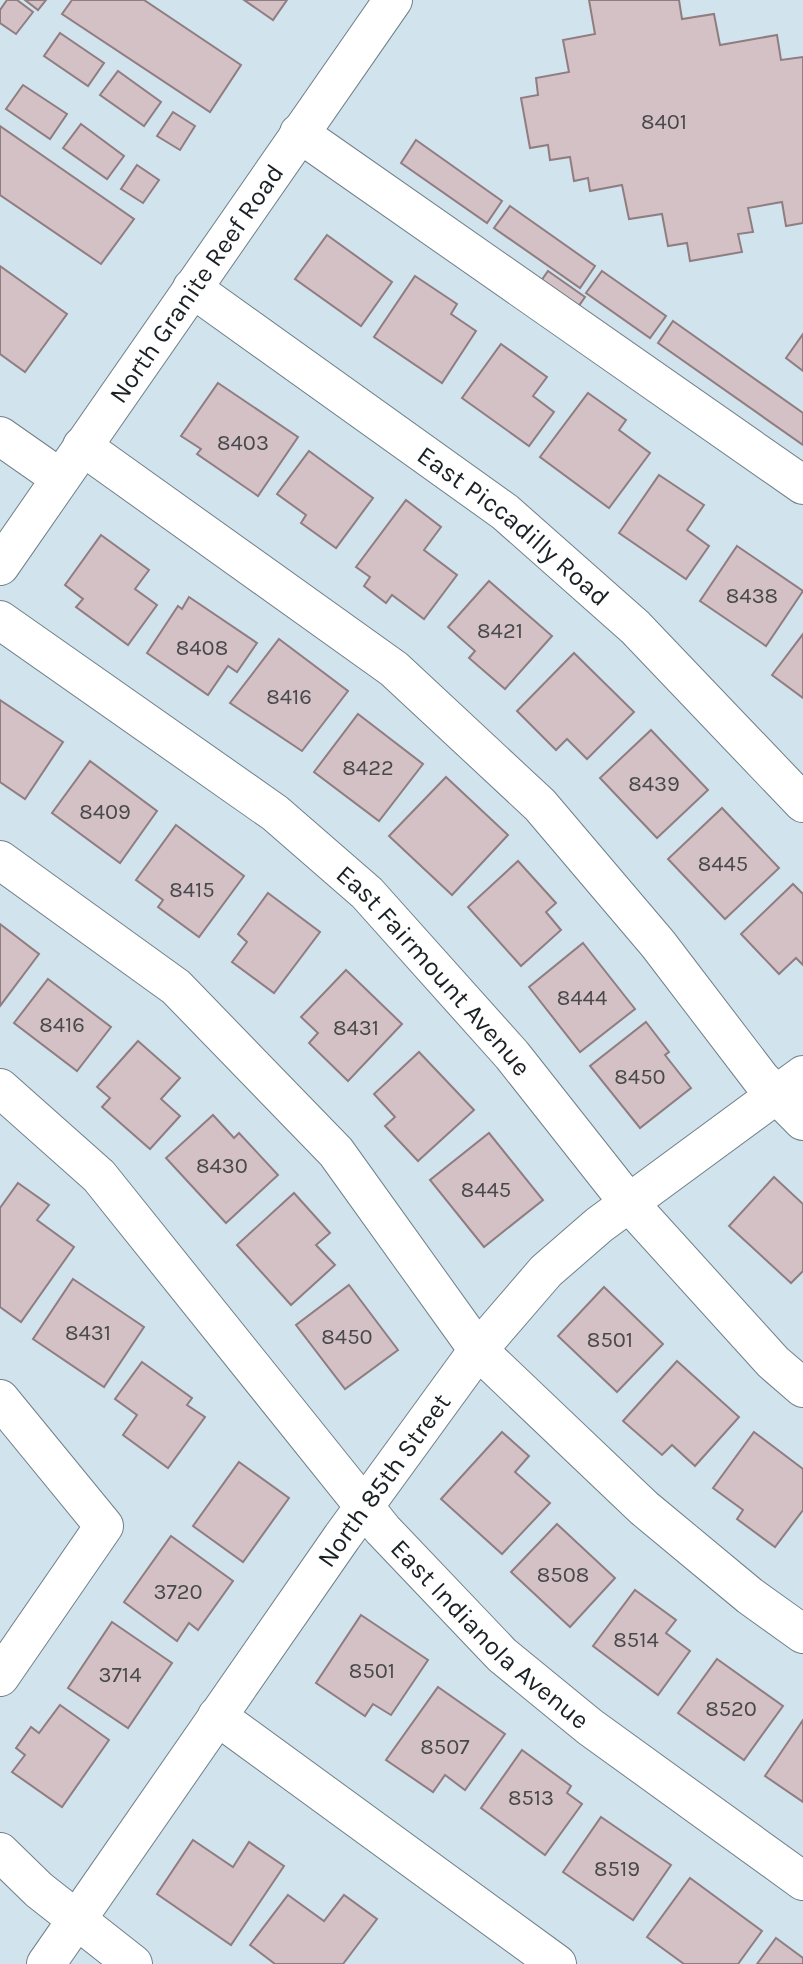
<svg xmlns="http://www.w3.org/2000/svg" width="803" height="1964" font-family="Karla,sans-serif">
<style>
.building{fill:#d4c1c5;stroke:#907d81;stroke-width:2}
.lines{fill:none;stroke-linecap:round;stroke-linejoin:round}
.minor-casing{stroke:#708089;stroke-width:40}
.minor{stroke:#fff;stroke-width:38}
.labels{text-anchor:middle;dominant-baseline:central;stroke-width:7;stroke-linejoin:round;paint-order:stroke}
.number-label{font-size:22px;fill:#48494c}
.street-label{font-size:26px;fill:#1a2124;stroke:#fff}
</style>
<rect width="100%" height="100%" fill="#d1e3ec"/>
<g class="building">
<path d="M7 0H17L33 12 16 34 0 23V10Z"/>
<path d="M25 0H46L38 10Z"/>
<path d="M72 0H144L241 65 210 112 62 14Z"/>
<path d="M244 0H287L273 20Z"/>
<path d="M589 0H679L682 19 714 14 720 45 777 35 781 60 803 57V223L786 226 782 202 748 208 753 232 738 234 742 252 690 261 687 243 668 246 662 214 629 219 622 185 590 191 588 178 574 181 570 157 550 160 548 145 530 148 521 98 538 95 536 78 569 72 563 40 595 34Z"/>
<path d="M60 33 104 63 88 86 44 56Z"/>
<path d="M118 71 161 102 144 126 100 95Z"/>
<path d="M23 85 67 114 50 139 6 109Z"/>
<path d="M173 112 195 126 180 150 157 136Z"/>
<path d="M81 124 124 156 107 179 63 148Z"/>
<path d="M0 126 134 219 101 264 0 195Z"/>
<path d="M416 140 502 201 487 223 401 163Z"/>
<path d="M137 165 159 180 143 203 121 189Z"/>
<path d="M510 206 595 266 580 288 494 228Z"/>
<path d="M327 235 392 282 361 326 295 279Z"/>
<path d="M0 266 67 314 25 372 0 354Z"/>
<path d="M548 271 585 297 578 307 541 281Z"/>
<path d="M602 271 666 316 650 338 586 293Z"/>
<path d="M415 276 457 304 451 314 476 331 442 383 374 337Z"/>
<path d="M673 321 803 413V445L658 343Z"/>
<path d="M803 334V371L786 358Z"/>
<path d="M501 344 547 377 533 396 554 412 529 446 462 398Z"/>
<path d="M218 383 298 437 258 496 197 454 201 449 181 436Z"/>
<path d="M588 393 626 420 619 430 650 453 609 508 540 457Z"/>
<path d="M309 451 373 498 336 548 301 523 306 515 277 494Z"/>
<path d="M659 475 704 505 687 530 709 546 686 579 619 533Z"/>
<path d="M406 500 441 527 424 550 457 575 424 619 392 595 386 603 364 586 370 577 356 567Z"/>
<path d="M101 535 149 570 135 589 157 605 128 645 76 607 83 599 65 585Z"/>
<path d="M737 546 803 591 766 646 700 601Z"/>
<path d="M489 581 552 636 505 689 469 658 475 651 448 627Z"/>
<path d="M189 597 257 643 237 672 228 666 208 695 147 653 178 606 182 609Z"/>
<path d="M803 634V698L772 675Z"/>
<path d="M279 639 348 691 302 751 230 703Z"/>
<path d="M574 653 634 712 587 759 567 739 556 750 517 711Z"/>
<path d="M0 700 63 742 25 799 0 782Z"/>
<path d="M358 714 423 764 379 821 314 772Z"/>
<path d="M651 730 708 790 657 838 600 778Z"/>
<path d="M90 761 157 811 120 863 52 813Z"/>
<path d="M446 777 508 835 452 895 389 836Z"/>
<path d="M722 808 779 868 725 919 668 859Z"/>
<path d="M176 825 244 876 199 937 158 907 163 900 136 880Z"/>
<path d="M518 861 556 903 546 912 561 930 521 966 468 907Z"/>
<path d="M793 884 803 894V965L796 958 779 974 741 934Z"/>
<path d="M268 893 320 932 274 993 232 962 247 942 238 934Z"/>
<path d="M0 924 39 954 0 1006Z"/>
<path d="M583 943 635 1009 580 1052 529 987Z"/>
<path d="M346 970 402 1024 348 1081 309 1043 318 1033 301 1017Z"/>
<path d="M48 979 111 1027 77 1071 14 1023Z"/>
<path d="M646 1022 669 1052 665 1055 691 1088 640 1128 590 1066Z"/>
<path d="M138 1041 180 1078 161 1099 180 1116 150 1149 102 1107 110 1098 97 1087Z"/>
<path d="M419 1052 474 1110 418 1161 385 1126 395 1117 374 1094Z"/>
<path d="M213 1115 234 1138 239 1133 278 1175 226 1223 166 1158Z"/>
<path d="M489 1133 543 1200 484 1247 430 1180Z"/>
<path d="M774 1177 803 1204V1271L791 1283 729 1226Z"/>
<path d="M18 1183 49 1205 37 1220 74 1247 21 1322 0 1307V1208Z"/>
<path d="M294 1193 330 1233 316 1245 335 1265 291 1305 237 1245Z"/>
<path d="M73 1279 144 1327 104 1387 33 1339Z"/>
<path d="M349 1285 398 1350 345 1389 296 1325Z"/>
<path d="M604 1287 663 1344 617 1392 558 1336Z"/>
<path d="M677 1361 739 1417 695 1466 672 1445 662 1455 623 1421Z"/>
<path d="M142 1362 192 1398 187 1405 205 1417 168 1468 123 1435 137 1415 115 1399Z"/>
<path d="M502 1432 529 1456 515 1472 550 1503 502 1554 441 1499Z"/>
<path d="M754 1432 803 1469V1510L775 1547 737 1519 743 1510 713 1488Z"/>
<path d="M239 1462 289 1498 243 1562 193 1526Z"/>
<path d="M557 1524 615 1578 570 1627 511 1572Z"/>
<path d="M171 1536 233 1581 198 1630 189 1623 177 1641 124 1602Z"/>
<path d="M635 1590 676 1620 666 1633 690 1651 658 1695 593 1646Z"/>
<path d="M361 1615 428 1660 391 1715 373 1704 365 1716 316 1683Z"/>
<path d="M112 1622 172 1663 128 1728 68 1688Z"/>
<path d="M717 1659 783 1706 744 1760 678 1713Z"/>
<path d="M438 1687 505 1734 465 1790 445 1775 433 1792 386 1760Z"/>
<path d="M60 1705 109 1740 62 1807 12 1772 25 1755 16 1748 31 1727 39 1733Z"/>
<path d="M803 1720V1802L765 1776Z"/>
<path d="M522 1750 571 1786 567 1793 582 1804 545 1855 481 1808Z"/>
<path d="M601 1817 671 1865 633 1920 563 1872Z"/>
<path d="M193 1840 233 1867 249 1842 284 1866 231 1945 157 1894Z"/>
<path d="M690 1878 762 1931 738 1964H684L647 1937Z"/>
<path d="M288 1895 324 1921 344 1895 377 1919 343 1964H275L250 1945Z"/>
<path d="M776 1938 803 1958V1964H757Z"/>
</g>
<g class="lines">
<g class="minor-casing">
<g id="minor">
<path d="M299 133 803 485"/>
<path id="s1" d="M192 288 505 512 635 627 803 803"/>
<path d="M0 436 60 478"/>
<path d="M82 446 394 669 540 805 658 944 761 1079 803 1121"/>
<path id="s2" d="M0 566 393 0"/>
<path id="s3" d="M0 620 275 813 367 893 512 1055 628 1202 773 1362 803 1388"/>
<path d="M0 860 176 987 336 1152 478 1350 644 1508 750 1596 803 1634"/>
<path id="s4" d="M0 1088 99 1176 383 1530 502 1655 590 1727 803 1881"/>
<path d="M0 1399 104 1526 0 1677"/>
<path d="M217 1716 557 1964"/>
<path d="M0 1852 39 1890 133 1964"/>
<path id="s5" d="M46 1964 342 1537 478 1350 546 1271 599 1225 803 1075"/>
</g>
</g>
<use href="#minor" class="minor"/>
</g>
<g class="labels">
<g class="number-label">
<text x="664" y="122">8401</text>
<text x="243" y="443">8403</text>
<text x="752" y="596">8438</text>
<text x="500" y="631">8421</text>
<text x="202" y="648">8408</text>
<text x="289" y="697">8416</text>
<text x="368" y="768">8422</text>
<text x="654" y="784">8439</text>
<text x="105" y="812">8409</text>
<text x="723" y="864">8445</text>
<text x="192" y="890">8415</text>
<text x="582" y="998">8444</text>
<text x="62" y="1025">8416</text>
<text x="356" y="1028">8431</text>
<text x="640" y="1077">8450</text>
<text x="222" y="1166">8430</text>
<text x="486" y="1190">8445</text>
<text x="88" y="1333">8431</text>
<text x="347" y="1337">8450</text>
<text x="610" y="1340">8501</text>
<text x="563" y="1575">8508</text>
<text x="178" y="1592">3720</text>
<text x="636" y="1640">8514</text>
<text x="372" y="1671">8501</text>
<text x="120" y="1675">3714</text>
<text x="731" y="1709">8520</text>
<text x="445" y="1747">8507</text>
<text x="531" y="1798">8513</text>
<text x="617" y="1869">8519</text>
</g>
<g class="street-label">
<text stroke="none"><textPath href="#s2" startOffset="344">North Granite Reef Road</textPath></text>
<text stroke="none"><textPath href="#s1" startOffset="400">East Piccadilly Road</textPath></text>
<text stroke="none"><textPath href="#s3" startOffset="560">East Fairmount Avenue</textPath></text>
<text stroke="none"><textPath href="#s5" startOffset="590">North 85th Street</textPath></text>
<text stroke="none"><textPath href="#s4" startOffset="736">East Indianola Avenue</textPath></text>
</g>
</g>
</svg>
